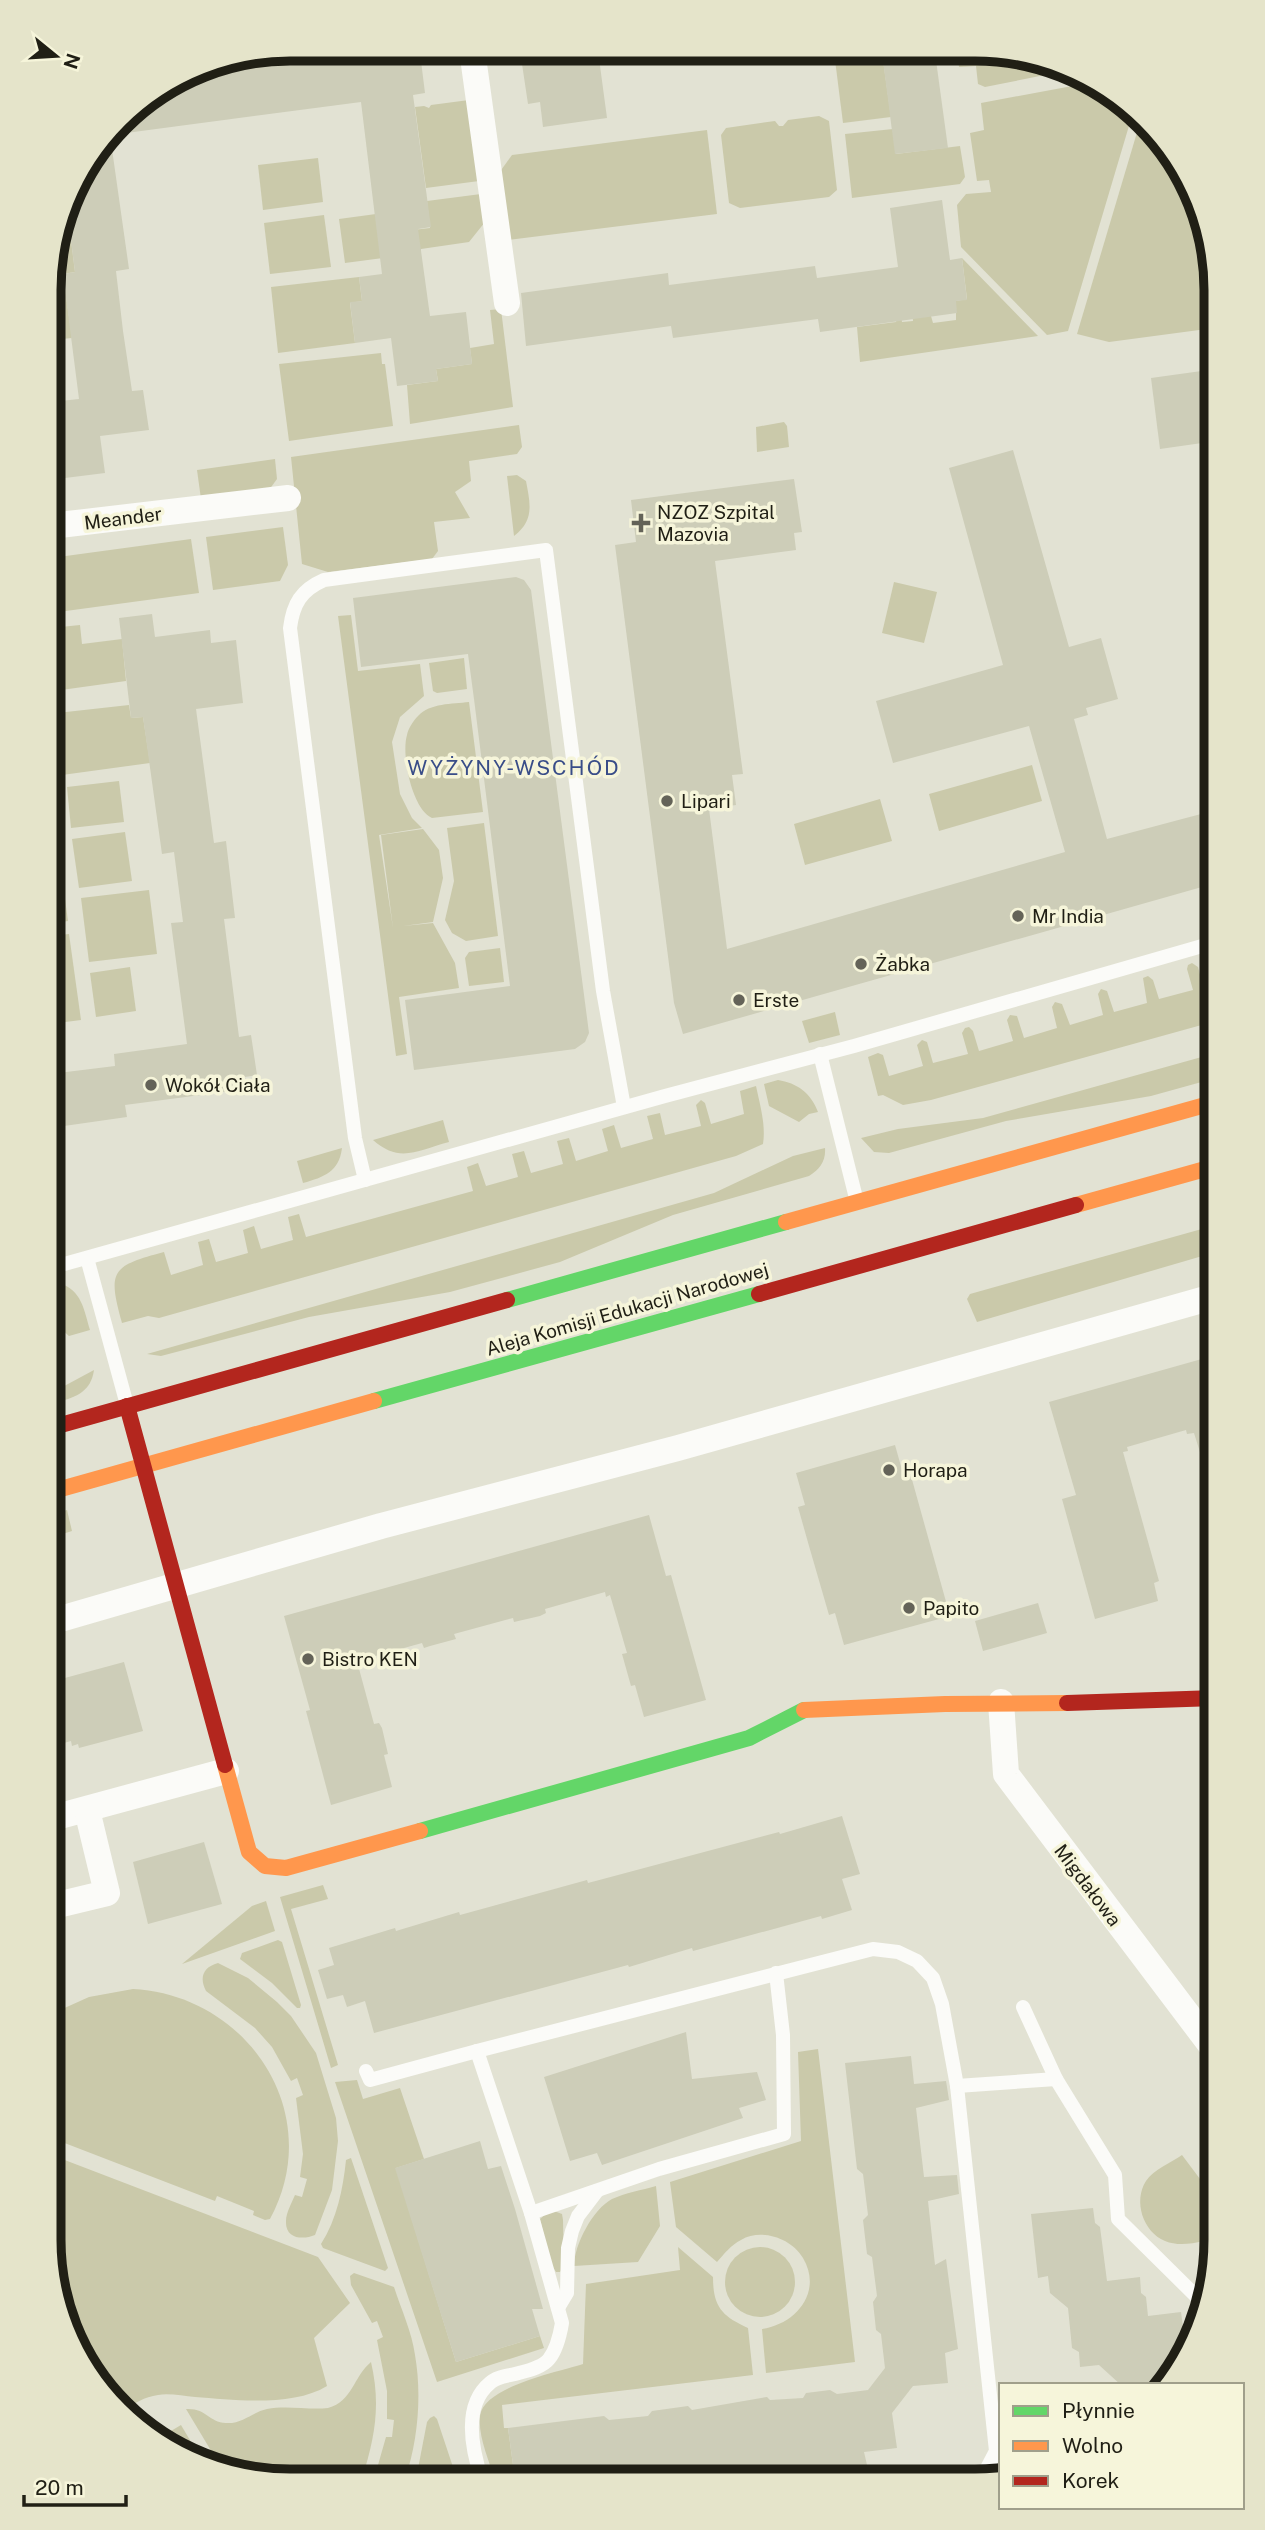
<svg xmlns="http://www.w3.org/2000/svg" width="1265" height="2530" font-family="'Public Sans',sans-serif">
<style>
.green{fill:#cac9aa}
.building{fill:#cdcdb8}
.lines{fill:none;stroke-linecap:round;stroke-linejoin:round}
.lane{stroke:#fbfbf8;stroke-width:14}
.street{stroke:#fbfbf8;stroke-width:26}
.fast{stroke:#63d668;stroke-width:16}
.slow{stroke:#ff974d;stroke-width:16}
.jam{stroke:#b3261e;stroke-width:16}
.poi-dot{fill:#646358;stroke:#f6f5da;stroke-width:2.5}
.labels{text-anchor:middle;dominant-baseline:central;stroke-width:7;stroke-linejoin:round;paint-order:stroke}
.poi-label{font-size:19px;fill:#201f15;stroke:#f6f5da;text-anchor:start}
.street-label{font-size:19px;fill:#201f15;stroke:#f6f5da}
.neighbourhood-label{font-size:21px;letter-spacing:2px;fill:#394d88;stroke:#f6f5da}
.rim{fill:none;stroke:#201f15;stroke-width:9}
</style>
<rect width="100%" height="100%" fill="#e2e2d3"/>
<g class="green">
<path d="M290 49 378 50 345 51 192 71 198 67Z"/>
<path d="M834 52 882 53 891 117 843 123Z"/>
<path d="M957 53 1022 54 1060 72 985 87 978 84 976 66 959 67Z"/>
<path d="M1083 84 1134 109 1068 331 1047 335 961 247 957 205 966 194 991 192 989 180 977 181 970 133 984 130 981 103Z"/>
<path d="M469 100 479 181 426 188 415 107 424 106 429 108 431 105Z"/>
<path d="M819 116 829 121 837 190 829 197 740 208 729 203 721 135 726 128 775 121 779 126H783L788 120Z"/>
<path d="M1141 119 1196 202 1214 328 1109 342 1077 334Z"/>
<path d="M893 129 896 154 960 146 965 177 960 184 852 198 845 134Z"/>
<path d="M707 130 717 214 507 240 499 173 512 155Z"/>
<path d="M318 158 323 202 263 210 258 165Z"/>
<path d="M481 194 485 222 469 242 421 249V253L345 263 339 219 376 214 378 234 430 228 427 201Z"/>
<path d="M67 208 75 272 63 274 72 338 51 340V259Z"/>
<path d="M324 215 331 267 270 274 264 223Z"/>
<path d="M962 258 1038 336 860 362 857 327 896 322 900 308 902 322 913 321 912 307 931 316 933 323 956 320V301L967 299Z"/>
<path d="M359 277 362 301 350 303 355 343 278 353 271 287Z"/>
<path d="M501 309 513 407 410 424 407 385 438 381 436 369 472 364 470 348 494 344 490 310Z"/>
<path d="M381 353 382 364H385L393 426 289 441 279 364Z"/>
<path d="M784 422 787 426 789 447 757 452 756 427Z"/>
<path d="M519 425 522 447 517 454 469 461 471 481 455 492 470 518 434 522 438 551 432 559 328 572 302 564 291 457Z"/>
<path d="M275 459 277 479 269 490 201 499 197 470Z"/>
<path d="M517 475 526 481C530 503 535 520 514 536L507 476Z"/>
<path d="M283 527 288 565 280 581 213 590 206 537Z"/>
<path d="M191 539 199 593 51 613V558Z"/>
<path d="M894 582 937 592 924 643 882 633Z"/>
<path d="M351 615 358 671 420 664 424 696 400 717 392 742 400 794 412 818 422 828 379 835 393 928 381 835 423 829 439 850 443 878 433 922 403 926 433 923 455 963 459 988 399 997 407 1054 396 1056 338 616Z"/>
<path d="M80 625 82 644 122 639 126 681 54 691 51 666V628Z"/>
<path d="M464 658 467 689 437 693 433 691 429 663Z"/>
<path d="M469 702 483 812 432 818C412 809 401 755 407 735 408 729 413 721 418 716 430 703 452 704 469 702Z"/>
<path d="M129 705 131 718 143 717 150 763 62 775 57 713Z"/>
<path d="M1032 765 1042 801 939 831 929 794Z"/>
<path d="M119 781 124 822 71 828 67 787Z"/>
<path d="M50 789 68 921 50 924Z"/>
<path d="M880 799 892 841 805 865 794 824Z"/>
<path d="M484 823 498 936 466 941 452 933 445 920 454 881 447 828Z"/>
<path d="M125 832 132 881 79 888 72 839Z"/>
<path d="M149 890 157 954 89 962 81 898Z"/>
<path d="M69 934 81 1020 50 1024V936Z"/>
<path d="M500 948 504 982 469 986 465 958 469 952Z"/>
<path d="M1192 963 1198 967 1203 986 1216 983V1021L931 1100 903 1105 883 1095 878 1096 868 1057 878 1053 883 1055 889 1076 923 1066 917 1045 922 1040 927 1042 933 1063 968 1054 962 1033 965 1028 969 1027 973 1031 979 1051 1013 1041 1007 1020 1010 1015 1017 1016 1024 1038 1057 1028 1052 1007 1055 1002 1062 1004 1070 1025 1103 1015 1098 994 1101 989 1107 991 1114 1012 1147 1003 1143 978 1148 976 1153 980 1159 999 1193 990 1187 969 1188 965Z"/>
<path d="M130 967 136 1011 96 1017 90 973Z"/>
<path d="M835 1012 840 1035 809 1043 802 1021Z"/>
<path d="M1216 1053V1078L1151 1096 1006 1121 889 1153 874 1152 861 1138 898 1129 983 1118Z"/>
<path d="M778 1080C797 1083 811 1093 818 1112L809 1114 799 1122 769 1106 764 1084Z"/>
<path d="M756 1086C760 1105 766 1125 763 1144L736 1156 159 1318 148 1316 122 1323C107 1270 112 1266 164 1252L171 1275 203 1265 198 1242 209 1239 216 1262 248 1253 243 1230 254 1226 261 1249 293 1240 288 1217 299 1214 306 1237 473 1191 467 1167 478 1163 486 1186 518 1177 512 1154 524 1151 531 1173 563 1164 557 1141 569 1138 576 1161 608 1151 602 1129 614 1125 621 1148 653 1139 647 1116 660 1113 665 1135 701 1126 696 1105 701 1100 705 1103 711 1124 744 1114 740 1091Z"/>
<path d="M443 1120 449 1142C418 1150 400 1164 373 1140Z"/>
<path d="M342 1148C339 1172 324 1177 303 1183L297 1161Z"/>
<path d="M825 1148C826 1161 820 1169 809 1176L673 1215 560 1262 450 1292 309 1317 161 1356 147 1354 714 1193 793 1156Z"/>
<path d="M1216 1225V1252L977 1322 967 1299 970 1294Z"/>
<path d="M59 1283C82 1290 84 1310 90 1330L69 1336C49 1318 50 1310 50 1284Z"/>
<path d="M94 1370C91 1391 77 1397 58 1402L55 1391Z"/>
<path d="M67 1510 72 1531 50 1538V1515Z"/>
<path d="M323 1885 328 1899 291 1909 338 2065 331 2068 280 1897Z"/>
<path d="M266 1901 275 1931 182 1964 252 1906Z"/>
<path d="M278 1940 282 1942 301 2005 300 2008H297L272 1983 240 1959 242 1953Z"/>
<path d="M218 1963 248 1978 277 2002 291 2016 316 2053 336 2118 338 2141 332 2190 315 2235C303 2240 285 2239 286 2221 286 2213 292 2202 295 2195L302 2197 307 2179 300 2177 303 2154 296 2098 303 2095 297 2078 291 2081 272 2047 255 2028 206 1991C199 1978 203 1967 218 1963Z"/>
<path d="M133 1989C248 1995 327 2114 270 2219L265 2220 253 2215 254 2211 217 2196 215 2201 49 2137V2015L89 1997Z"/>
<path d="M818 2049 855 2362 766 2373 762 2329C796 2324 823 2292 803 2258 791 2238 761 2228 741 2240 731 2245 724 2254 717 2262L676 2227 670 2182 801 2141 798 2052Z"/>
<path d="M357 2080 363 2099 400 2088 424 2159 396 2168 456 2362 540 2336 544 2348 437 2382 335 2082Z"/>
<path d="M49 2154 318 2257 350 2303 314 2338 327 2386C293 2407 234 2400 195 2397 183 2396 169 2393 158 2395 144 2397 135 2403 124 2410L62 2317 49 2240Z"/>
<path d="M1182 2155 1215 2199V2257L1203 2241C1191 2244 1177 2246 1165 2241 1143 2232 1133 2201 1146 2181 1153 2170 1172 2162 1182 2155Z"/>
<path d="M351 2158 388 2268 385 2271 323 2248 321 2244C337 2219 343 2189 346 2160Z"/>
<path d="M656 2186 660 2226 638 2262 574 2266C574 2245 593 2209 612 2199 625 2193 642 2190 656 2186Z"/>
<path d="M554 2211 562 2214 563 2220 564 2267 560 2272H556L551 2264 540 2219 547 2213Z"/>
<path d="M678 2247 713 2277C713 2307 722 2316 748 2328L753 2375 502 2405 504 2428H508L515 2480H495C489 2460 478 2437 480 2416 484 2386 559 2372 583 2364L586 2284 680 2270Z"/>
<circle cx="760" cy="2282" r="35"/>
<path d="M354 2273 394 2287C401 2309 412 2332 415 2355 422 2395 418 2441 405 2479H374L386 2437H392L394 2420 387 2419V2391L377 2340 383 2337 377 2321 372 2323 351 2285 350 2276Z"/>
<path d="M371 2362C381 2405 375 2437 362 2479H258L222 2469 186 2409C207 2408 208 2422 226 2423 243 2424 252 2412 267 2409 286 2405 308 2410 328 2408 353 2401 353 2377 371 2362Z"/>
<path d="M434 2416 437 2419 457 2479H416L427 2422 430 2418Z"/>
<path d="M181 2425 204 2464 159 2438Z"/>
</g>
<g class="building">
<path d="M355 49 407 50V55L420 53 425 93 413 95 431 227 418 229 430 316 466 312 472 364 436 369 438 381 397 386 391 338 355 343 350 302 362 301 359 277 382 274 361 102 111 135 131 109 192 71Z"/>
<path d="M558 51H598L607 118 543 127 540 102 528 104 522 64 559 58Z"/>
<path d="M882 53H935L948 148 895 154Z"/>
<path d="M110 135 129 269 116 271 123 331 132 391 143 390 149 430 100 436 105 473 65 478 63 466 51 468V402L79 399 63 274 75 272 67 208 74 183Z"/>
<path d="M942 200 950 260 962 258 967 300 956 301 957 313 820 332 818 319 673 338 671 326 526 346 521 293 668 273 669 285 815 266 817 278 898 267 890 208Z"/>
<path d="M1216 369V441L1160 449 1151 378Z"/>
<path d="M1013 450 1069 647 1101 638 1118 699 1086 708 1088 715 1074 719 1107 839 1216 810V883L683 1034 674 1003 615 545 636 542 631 500 794 479 802 532 794 533 796 550 715 561 743 774 732 775 736 805 709 809 727 949 1065 852 1029 726 893 763 876 701 1003 665 949 468Z"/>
<path d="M516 577 524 580 531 590 589 1033 585 1042 575 1049 414 1070 405 1000 510 986 474 699 468 654 361 667 353 598Z"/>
<path d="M152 614 155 637 210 630 211 643 236 640 243 703 196 709 214 843 226 841 235 918 224 919 239 1037 251 1035 257 1075 245 1077 246 1089 125 1105 127 1117 50 1128V1074L115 1066 114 1054 187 1044 171 923 183 922 174 852 162 854 143 717 131 718 119 618Z"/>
<path d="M1216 1355V1483L1210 1484 1194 1433 1187 1434 1186 1430 1127 1447 1128 1451 1123 1452 1159 1581 1154 1583 1158 1601 1095 1619 1062 1499 1076 1495 1049 1402Z"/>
<path d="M895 1445 904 1477 911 1476 950 1616 844 1645 835 1613 829 1615 809 1546 798 1507 805 1505 796 1473Z"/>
<path d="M649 1515 666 1576 671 1575 706 1700 644 1717 635 1685 631 1686 622 1654 627 1653 610 1595 606 1597 605 1592 545 1609 546 1613 540 1616 514 1622 513 1618 454 1634 456 1639 430 1646 424 1648 422 1643 361 1660 362 1664 358 1665 374 1724 379 1723 382 1728 388 1754 384 1755 392 1787 331 1805 306 1711 310 1710 284 1616Z"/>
<path d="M1038 1603 1047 1633 983 1651 975 1621Z"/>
<path d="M124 1662 143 1731 79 1748 78 1744 72 1746 71 1741 50 1747V1682Z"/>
<path d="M842 1816 860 1874 842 1879 852 1910 822 1919 821 1916 693 1951 692 1948 629 1967 628 1965 374 2033 365 2001 347 2007 343 1995 327 1999 318 1970 334 1965 329 1948 395 1928 396 1931 459 1912 460 1915 587 1880 588 1883 779 1832 780 1834Z"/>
<path d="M204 1842 222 1904 148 1924 133 1862Z"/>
<path d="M686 2032 692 2079 757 2072 766 2100 739 2108 743 2118 602 2165 597 2153 570 2161 544 2077Z"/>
<path d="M911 2056 914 2084 946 2081 947 2087 949 2100 916 2108 924 2177 957 2175 959 2194 928 2201 935 2265 946 2259 958 2349 945 2353 948 2383 913 2386 892 2413 897 2448 864 2452 867 2465 723 2480H715L714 2470 647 2478V2480H515L508 2428 604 2416 609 2420 648 2416 652 2411 688 2406 692 2410 767 2397 770 2400 803 2398 806 2393 830 2390 837 2394 868 2390 885 2368 881 2334 876 2330 873 2302 877 2296 872 2257 867 2254 863 2220 868 2215 863 2174 857 2169 845 2063Z"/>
<path d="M480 2141 488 2169 501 2166 515 2209 543 2309H532L540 2336 456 2362 395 2168Z"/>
<path d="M1093 2208 1095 2223 1100 2227 1107 2281 1140 2277 1141 2293 1146 2297 1148 2316 1181 2312 1183 2327 1194 2338 1167 2385H1121L1099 2365 1080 2367 1079 2352 1072 2348 1068 2308 1050 2293 1048 2276 1038 2278 1031 2214Z"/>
</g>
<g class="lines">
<g class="lane">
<path d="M820 1054 857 1202"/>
<path d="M365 1180 355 1138 290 628C293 604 301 590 324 580L546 550 603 991 624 1107"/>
<path d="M87 1258 127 1405"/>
<path d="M50 1268 665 1096 854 1046 1216 942"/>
<path d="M477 2051 531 2213 562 2323C560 2335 557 2349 549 2359 542 2368 526 2371 515 2374 507 2376 496 2377 490 2383 462 2406 472 2450 482 2480"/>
<path d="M366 2071 370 2080 477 2051 873 1949 898 1952 917 1961 933 1978 942 2004 957 2086 996 2451 985 2472 988 2479"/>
<path d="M1056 2079 1115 2175 1118 2219 1204 2304"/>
<path d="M957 2086 1056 2079 1023 2007"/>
<path d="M531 2213 659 2169 784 2134 783 2035 776 1973"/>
<path d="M558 2308 567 2293 568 2248 572 2231 578 2216 597 2191"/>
<path d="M903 2481 985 2472"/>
</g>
<g class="street">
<path d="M472 50 507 303"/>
<path d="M51 526 288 498"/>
<path d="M50 1622 381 1526 678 1448 1216 1296"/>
<path d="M1001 1702 1006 1774 1216 2052"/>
<path d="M49 1819 226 1771"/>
<path d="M49 1907 107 1893 87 1810"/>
</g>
<g class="fast">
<path d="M507 1300 786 1222"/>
<path d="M374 1401 759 1294"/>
<path d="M420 1831 749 1738 804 1710"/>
</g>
<g class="slow">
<path d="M1076 1205 1216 1166"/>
<path d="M786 1222 1216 1102"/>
<path d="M50 1492 374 1401"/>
<path d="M804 1710 945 1704 1067 1703"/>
<path d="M225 1765 249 1852 265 1866 286 1868 420 1831"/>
</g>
<g class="jam">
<path d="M759 1294 1076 1205"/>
<path d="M127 1406 225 1765"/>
<path d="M50 1428 507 1300"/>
<path d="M1067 1703 1216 1698"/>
</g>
</g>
<g class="poi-dot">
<path d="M637.5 512.5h7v7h7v7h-7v7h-7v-7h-7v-7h7z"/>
<circle cx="667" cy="801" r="7"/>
<circle cx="1018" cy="916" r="7"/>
<circle cx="861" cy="964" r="7"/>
<circle cx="739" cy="1000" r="7"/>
<circle cx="151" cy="1085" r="7"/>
<circle cx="889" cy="1470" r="7"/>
<circle cx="909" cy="1608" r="7"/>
<circle cx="308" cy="1659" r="7"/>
</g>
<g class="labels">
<g class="poi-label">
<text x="657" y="512">NZOZ Szpital<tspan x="657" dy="22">Mazovia</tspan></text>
<text x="681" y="801">Lipari</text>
<text x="1032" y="916">Mr India</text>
<text x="875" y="964">Żabka</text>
<text x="753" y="1000">Erste</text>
<text x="165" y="1085">Wokół Ciała</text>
<text x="903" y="1470">Horapa</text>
<text x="923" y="1608">Papito</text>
<text x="322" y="1659">Bistro KEN</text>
</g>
<g class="street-label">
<text transform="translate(123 518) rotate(-7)">Meander</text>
<text transform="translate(627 1309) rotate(-16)">Aleja Komisji Edukacji Narodowej</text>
<text transform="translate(1088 1885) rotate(53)">Migdałowa</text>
</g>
<g class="neighbourhood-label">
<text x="514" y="767">WYŻYNY-WSCHÓD</text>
</g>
</g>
<path d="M0 0H1265V2530H0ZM290 61H975A229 229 0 0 1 1204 290V2240A229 229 0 0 1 975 2469H290A229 229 0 0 1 61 2240V290A229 229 0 0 1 290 61Z" fill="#e5e4ca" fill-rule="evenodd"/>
<path class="rim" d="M290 61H975A229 229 0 0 1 1204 290V2240A229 229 0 0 1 975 2469H290A229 229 0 0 1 61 2240V290A229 229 0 0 1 290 61Z"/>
<rect x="999" y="2383" width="245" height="126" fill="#f6f5da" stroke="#a09f8b" stroke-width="2"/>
<rect x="1013" y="2406" width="35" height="10" fill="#63d668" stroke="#a09f8b" stroke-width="2"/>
<text x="1062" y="2418" font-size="21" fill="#201f15">Płynnie</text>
<rect x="1013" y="2441" width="35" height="10" fill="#ff974d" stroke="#a09f8b" stroke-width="2"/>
<text x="1062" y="2453" font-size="21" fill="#201f15">Wolno</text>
<rect x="1013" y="2476" width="35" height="10" fill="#b3261e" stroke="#a09f8b" stroke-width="2"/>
<text x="1062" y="2488" font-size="21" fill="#201f15">Korek</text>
<g transform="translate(56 56) rotate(108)" stroke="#f6f5da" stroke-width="5" paint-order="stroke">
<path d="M0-5L12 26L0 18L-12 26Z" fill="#201f15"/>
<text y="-10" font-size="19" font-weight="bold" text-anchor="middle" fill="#201f15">N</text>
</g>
<path d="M24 2495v10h102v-10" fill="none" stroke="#201f15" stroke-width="3.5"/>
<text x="35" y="2495" font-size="21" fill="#201f15" stroke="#f6f5da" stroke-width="5" paint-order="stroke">20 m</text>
</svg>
